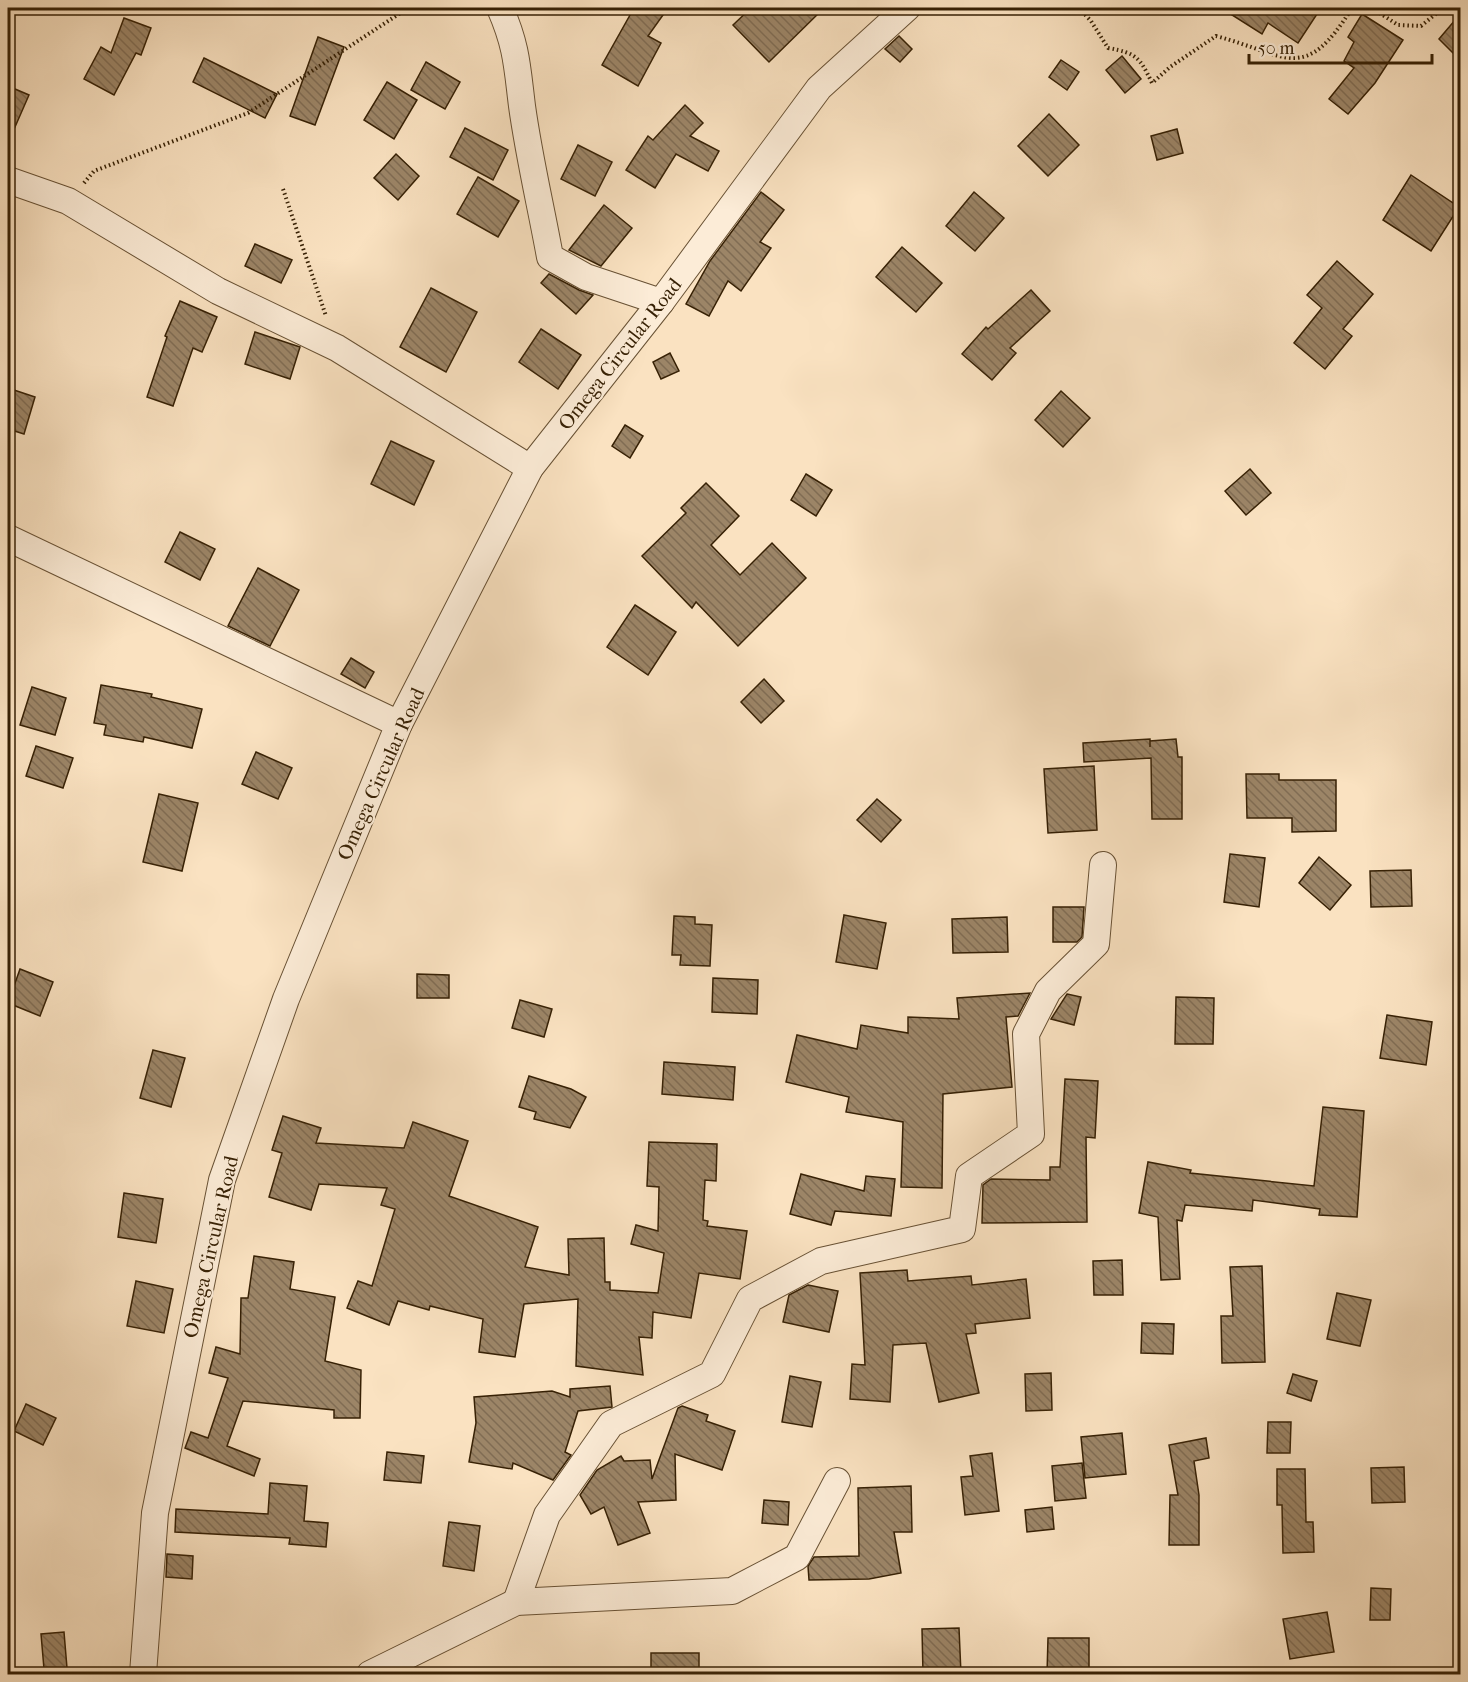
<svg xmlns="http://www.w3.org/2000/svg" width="1468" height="1682" font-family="'IM FELL French Canon',serif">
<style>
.building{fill:url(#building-back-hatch);stroke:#372105;stroke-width:1.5}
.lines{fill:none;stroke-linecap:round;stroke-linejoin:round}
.minor-casing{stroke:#685134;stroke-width:28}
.path{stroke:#372105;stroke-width:4;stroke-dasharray:1.5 3;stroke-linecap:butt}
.minor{stroke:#fcecd7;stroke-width:26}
.labels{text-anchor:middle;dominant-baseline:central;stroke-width:4.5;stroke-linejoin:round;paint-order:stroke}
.street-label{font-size:20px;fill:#372105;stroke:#fcecd7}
</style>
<defs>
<pattern id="building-back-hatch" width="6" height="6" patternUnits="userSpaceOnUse" patternTransform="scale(1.5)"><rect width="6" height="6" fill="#9c8567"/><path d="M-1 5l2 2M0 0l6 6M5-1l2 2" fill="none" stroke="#806c53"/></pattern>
</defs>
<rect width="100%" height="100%" fill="#fae2c1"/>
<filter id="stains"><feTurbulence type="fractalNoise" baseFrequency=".00333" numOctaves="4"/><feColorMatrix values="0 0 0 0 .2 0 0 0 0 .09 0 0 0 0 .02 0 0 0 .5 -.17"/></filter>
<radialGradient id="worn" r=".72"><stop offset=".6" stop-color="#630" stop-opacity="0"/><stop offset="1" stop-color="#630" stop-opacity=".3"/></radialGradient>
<g class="building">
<path d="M634 8H668L648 36 661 43 638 86 602 65Z"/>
<path d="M751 8H824L769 62 733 25Z"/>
<path d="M1221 8H1321L1298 43 1268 23 1262 34Z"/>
<path d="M1461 13V61L1439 39Z"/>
<path d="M1362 14 1403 40 1375 83 1348 114 1329 99 1354 68 1344 61 1354 42 1348 37Z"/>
<path d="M124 18 151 28 141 55 136 53 114 95 84 79 101 47 111 53Z"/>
<path d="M899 36 912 49 900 62 885 49Z"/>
<path d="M318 37 344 47 315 125 290 116Z"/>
<path d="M1122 56 1141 79 1125 93 1106 70Z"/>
<path d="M204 58 277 94 265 118 193 82Z"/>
<path d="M1061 60 1079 72 1067 90 1049 77Z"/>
<path d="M426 62 460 82 445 109 411 90Z"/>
<path d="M387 82 417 100 394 139 364 120Z"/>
<path d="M8 86 29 95 8 143Z"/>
<path d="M685 105 703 123 690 136 719 151 708 171 676 154 655 188 626 170 648 136 653 140Z"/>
<path d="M1049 114 1079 145 1048 176 1018 146Z"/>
<path d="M465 128 508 150 493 180 450 157Z"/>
<path d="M1177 129 1183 153 1157 160 1151 136Z"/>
<path d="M578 145 612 162 595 196 561 179Z"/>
<path d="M396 154 419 176 398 200 374 178Z"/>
<path d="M1411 175 1459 207 1431 251 1383 220Z"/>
<path d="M478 177 519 201 498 237 457 214Z"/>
<path d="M761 192 784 210 760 242 771 248 741 291 728 281 709 316 686 304 710 261Z"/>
<path d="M974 192 1004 218 975 251 946 226Z"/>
<path d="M604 205 632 228 601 266 569 250Z"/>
<path d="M255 244 292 260 281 283 245 266Z"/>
<path d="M902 247 942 283 916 312 876 277Z"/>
<path d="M1337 261 1373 294 1343 329 1352 336 1325 369 1294 343 1322 308 1307 295Z"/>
<path d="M549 274 579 290 593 295 576 314 541 283Z"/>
<path d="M431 288 477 312 446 372 400 347Z"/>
<path d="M1031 290 1050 311 1010 348 1016 353 992 380 962 354 986 327 988 329Z"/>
<path d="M180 301 217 317 202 352 193 348 173 406 147 397 167 337 165 336Z"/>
<path d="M541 329 581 355 558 389 519 362Z"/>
<path d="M255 332 300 347 290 379 245 364Z"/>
<path d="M670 353 679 371 661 379 653 362Z"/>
<path d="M8 388 35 397 24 434 8 429Z"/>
<path d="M1061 391 1090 418 1063 447 1035 420Z"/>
<path d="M625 425 643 436 630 458 612 446Z"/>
<path d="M391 441 434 461 414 505 371 484Z"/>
<path d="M1250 469 1271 493 1246 515 1225 491Z"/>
<path d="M806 474 832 490 816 516 791 500Z"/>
<path d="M706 483 739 516 711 545 740 575 772 543 806 578 738 646 696 602 692 608 642 556 686 513 681 508Z"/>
<path d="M180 532 215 549 200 580 165 562Z"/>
<path d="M258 568 299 590 270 646 228 626Z"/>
<path d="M635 605 676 632 648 675 607 647Z"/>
<path d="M351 658 374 672 365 688 341 674Z"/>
<path d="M764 679 784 701 761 723 741 702Z"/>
<path d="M101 685 152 694 151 697 202 709 192 748 144 737 143 742 104 735 106 725 94 723Z"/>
<path d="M32 687 66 698 55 735 20 725Z"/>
<path d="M1150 739V747V741L1176 739 1178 757H1182V819H1152L1151 758 1084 762 1083 743Z"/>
<path d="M36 746 73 758 63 788 26 776Z"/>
<path d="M256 752 292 768 278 799 242 784Z"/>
<path d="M1094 766 1097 830 1048 833 1044 769Z"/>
<path d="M1246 774H1279V780H1336V831L1292 832V818H1247Z"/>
<path d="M159 794 198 803 182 871 143 862Z"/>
<path d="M877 799 901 820 881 842 857 820Z"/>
<path d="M1230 854 1265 858 1259 907 1224 902Z"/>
<path d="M1319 857 1351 885 1330 910 1299 883Z"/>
<path d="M1411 870 1412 906 1371 907 1370 871Z"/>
<path d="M1053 907H1084L1082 937 1077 942H1053Z"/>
<path d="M844 915 886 923 877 969 836 962Z"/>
<path d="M674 916 695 917V924L712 925 710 966 680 965 681 955H672Z"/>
<path d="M1007 917 1008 952 953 953 952 919Z"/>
<path d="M20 969 53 982 40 1016 8 1003Z"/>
<path d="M417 974 449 975V998H417Z"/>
<path d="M713 978 758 980 757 1014 712 1012Z"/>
<path d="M1030 993 1018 1016 1006 1017 1012 1087 943 1094 942 1188 901 1187 903 1122 846 1112 849 1097 786 1082 797 1035 857 1049 861 1025 908 1033V1017L959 1019 957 998Z"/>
<path d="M1067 994 1081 997 1074 1025 1051 1019Z"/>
<path d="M1176 997 1214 998 1213 1044H1175Z"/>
<path d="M520 1000 552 1009 544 1037 512 1028Z"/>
<path d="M1387 1015 1432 1022 1426 1065 1380 1058Z"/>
<path d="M153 1050 185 1058 171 1107 140 1098Z"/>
<path d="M664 1062 735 1067 733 1100 662 1094Z"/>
<path d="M529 1076 571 1089 586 1097 570 1128 534 1119 536 1112 519 1107Z"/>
<path d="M1065 1079 1098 1081 1095 1138 1086 1137 1087 1222 982 1223 983 1185 991 1179 1050 1180V1167H1060Z"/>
<path d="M1323 1107 1364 1111 1357 1217 1319 1215 1320 1209 1253 1200 1252 1211 1185 1205 1182 1221 1177 1220 1180 1279 1161 1280 1158 1217 1139 1213 1148 1162 1191 1170 1190 1173 1314 1186Z"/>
<path d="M283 1116 321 1128 316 1143 404 1148 413 1122 468 1141 449 1196 538 1227 525 1267 569 1275 568 1239 604 1238 605 1282H610V1290L658 1293 664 1253 631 1244 636 1225 658 1231 659 1187 647 1186 649 1142 717 1144 716 1181 705 1180 703 1220 708 1221 707 1226 747 1231 740 1279 699 1273 691 1318 653 1312 652 1338 639 1337 643 1375 576 1366 578 1299 524 1304 515 1357 479 1352 483 1319 430 1306 429 1310 398 1301 389 1325 347 1308 358 1281 372 1286 395 1209 381 1205 387 1188 319 1184 311 1210 269 1197 282 1153 272 1150Z"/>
<path d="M801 1174 864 1191 866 1176 895 1179 891 1216 835 1211 831 1225 790 1214Z"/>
<path d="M124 1193 163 1199 156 1243 118 1237Z"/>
<path d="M254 1256 294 1262 290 1289 335 1297 325 1361 361 1370 360 1418H334V1410L243 1401 227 1446 260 1459 254 1476 185 1448 191 1432 208 1438 228 1378 209 1373 216 1347 240 1354 241 1298H248Z"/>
<path d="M1122 1260 1123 1295H1094L1093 1261Z"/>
<path d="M1262 1266 1265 1362 1222 1363 1221 1316H1233L1230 1267Z"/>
<path d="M907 1270 908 1281 971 1276 972 1285 1026 1279 1030 1318 975 1324 976 1333 966 1334 979 1393 939 1402 926 1343 893 1345 890 1402 850 1399 852 1364 865 1365 860 1273Z"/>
<path d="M136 1281 173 1289 164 1333 127 1326Z"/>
<path d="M808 1285 838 1291 829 1332 783 1322 789 1295Z"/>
<path d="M1337 1293 1371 1300 1360 1346 1327 1339Z"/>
<path d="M1142 1323 1174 1324 1173 1354 1141 1353Z"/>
<path d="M1051 1373 1052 1410 1026 1411 1025 1374Z"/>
<path d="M1293 1374 1317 1381 1311 1401 1287 1393Z"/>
<path d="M790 1376 821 1382 812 1427 782 1422Z"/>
<path d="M610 1386 612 1407 578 1411 565 1452 571 1455 553 1480 513 1463 512 1469 469 1462 476 1423 474 1397 552 1391 570 1397V1389Z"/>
<path d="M26 1404 56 1418 43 1445 14 1431Z"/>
<path d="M682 1406 708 1415 706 1421 735 1431 722 1470 675 1454 676 1500 638 1502 650 1533 618 1545 604 1507 591 1514 580 1495 597 1470 621 1456 624 1461 650 1460 652 1479 678 1408Z"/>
<path d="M1268 1422H1291L1290 1453H1267Z"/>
<path d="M1122 1433 1126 1474 1085 1478 1081 1437Z"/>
<path d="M1206 1438 1209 1458 1194 1461 1199 1495V1545H1169L1170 1495H1178L1169 1445Z"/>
<path d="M387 1452 424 1456 421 1483 384 1480Z"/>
<path d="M992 1453 999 1511 965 1515 961 1477 973 1476 970 1456Z"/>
<path d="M1082 1463 1086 1498 1055 1501 1052 1466Z"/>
<path d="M1404 1467 1405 1502 1372 1503 1371 1468Z"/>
<path d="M1277 1469H1305L1306 1522H1313L1314 1552 1283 1553 1282 1505H1277Z"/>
<path d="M270 1483 307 1486 304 1521 328 1523 326 1547 289 1544 290 1538 175 1532 176 1509 268 1514Z"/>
<path d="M911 1486 912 1532H894L901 1573 869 1579 809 1580 808 1566 814 1557 859 1556 858 1488Z"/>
<path d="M764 1500 789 1502 788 1525 762 1523Z"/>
<path d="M1052 1507 1054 1529 1027 1532 1025 1510Z"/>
<path d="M449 1522 480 1526 474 1571 443 1566Z"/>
<path d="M167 1554 193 1556 192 1579 166 1577Z"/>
<path d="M1371 1588 1391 1589 1390 1620H1370Z"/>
<path d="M1327 1612 1334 1652 1290 1659 1283 1619Z"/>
<path d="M959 1628 961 1674H923L922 1629Z"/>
<path d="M64 1632 67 1668 44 1669 41 1634Z"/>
<path d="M1048 1638H1089V1674H1047Z"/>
<rect x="651" y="1653" width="48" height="21"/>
</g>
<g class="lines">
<g class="minor-casing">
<g id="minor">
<path d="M500 8C517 47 517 66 522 106 529 157 541 207 550 257L586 277 661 302"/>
<path d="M8 180 68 201 218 291 337 348 530 468"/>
<path d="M8 538 399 724"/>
<path d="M516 1602 547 1515 611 1424 712 1374 750 1299 821 1261 962 1229 969 1176 1031 1134 1026 1034 1048 991 1096 944 1103 865"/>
<path d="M143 1674 155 1513 222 1180 286 999 399 724 530 468 661 302 819 88 907 8"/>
<path d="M370 1674 516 1602 732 1591 797 1557 837 1481"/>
</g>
</g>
<g class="path">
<path d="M1079 8 1091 21 1108 48C1137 53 1140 58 1152 83L1170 67 1216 36C1288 55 1304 85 1352 8"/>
<path d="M1372 8 1398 25 1421 26 1443 8"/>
<path d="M84 183 94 171 248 113 408 8"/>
<path d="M283 189 326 316"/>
</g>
<use href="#minor" class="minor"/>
</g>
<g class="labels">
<g class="street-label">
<text transform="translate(620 354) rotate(-52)">Omega Circular Road</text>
<text transform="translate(381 774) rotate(-66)">Omega Circular Road</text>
<text transform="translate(211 1247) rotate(-77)">Omega Circular Road</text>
</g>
</g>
<rect width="1468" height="1682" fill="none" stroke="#fae2c1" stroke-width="30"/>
<rect x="9" y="9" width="1450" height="1664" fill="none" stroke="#372105" stroke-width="3"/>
<rect x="15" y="15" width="1438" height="1652" fill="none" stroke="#372105" stroke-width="1.5"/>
<path d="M1249 54v9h183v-9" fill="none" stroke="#372105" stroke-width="3"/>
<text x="1258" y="54" font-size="18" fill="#372105" stroke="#fcecd7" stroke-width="4.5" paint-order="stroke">50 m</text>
<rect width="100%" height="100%" filter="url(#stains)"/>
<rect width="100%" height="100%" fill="url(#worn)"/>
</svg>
